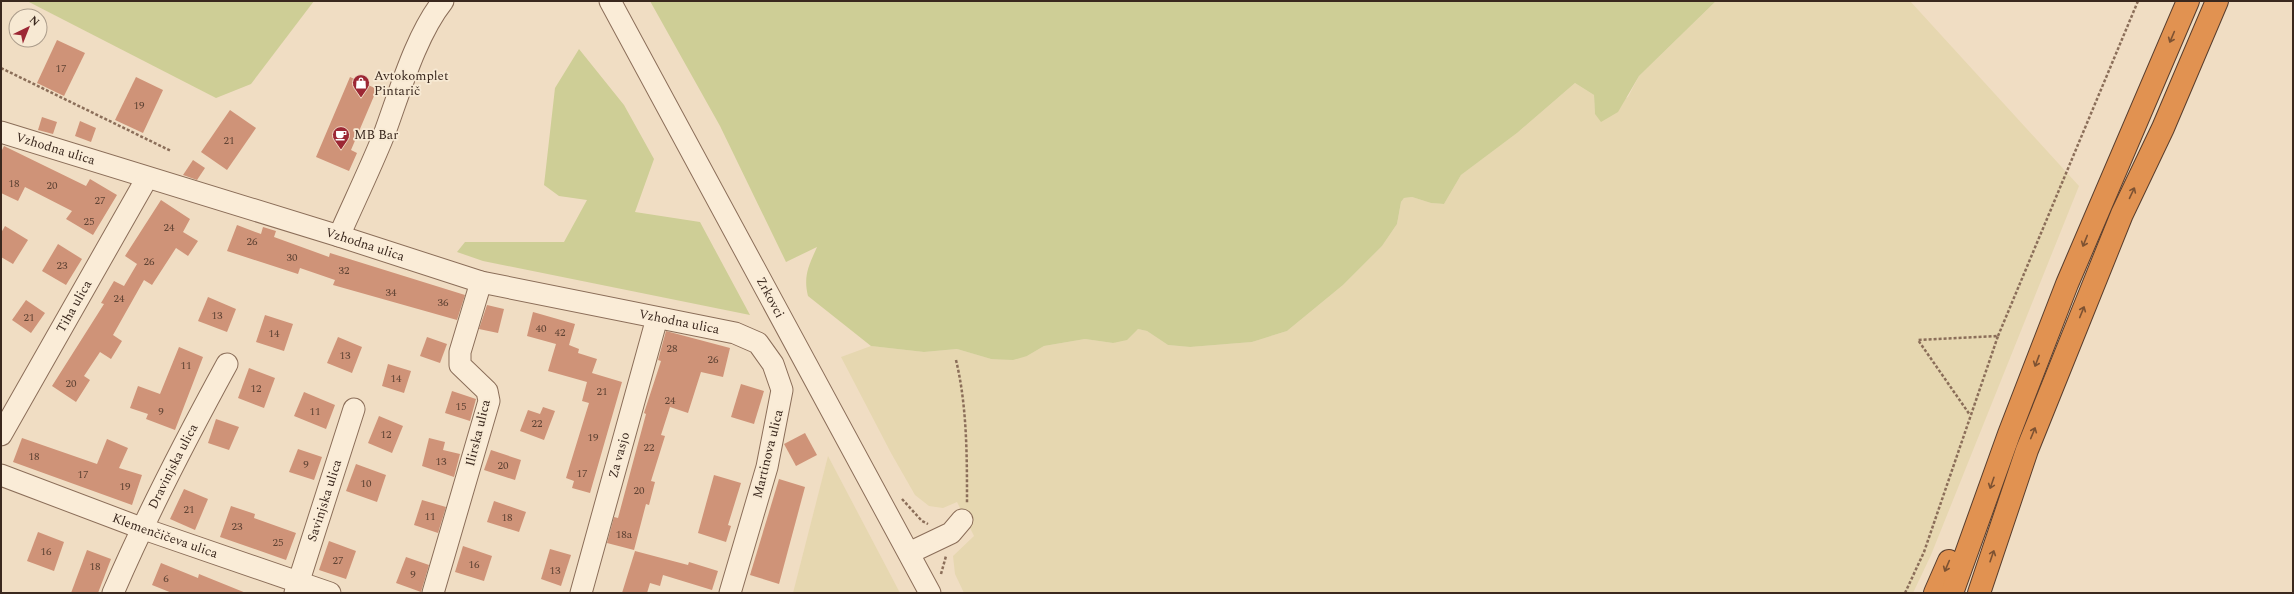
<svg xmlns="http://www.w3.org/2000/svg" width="2294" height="594" font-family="Spectral,serif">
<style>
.farmland{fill:#e6d7b0}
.green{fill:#cece96}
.building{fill:#cf9378}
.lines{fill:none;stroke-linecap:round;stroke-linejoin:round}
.minor-casing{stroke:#8b6e59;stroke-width:23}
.highway-casing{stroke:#583d2d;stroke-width:24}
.path{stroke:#8b6e59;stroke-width:2.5;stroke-dasharray:3 2;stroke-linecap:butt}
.minor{stroke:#faecd7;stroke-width:21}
.highway{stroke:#e19251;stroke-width:22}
.oneway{stroke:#7d5232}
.labels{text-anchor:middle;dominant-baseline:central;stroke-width:3.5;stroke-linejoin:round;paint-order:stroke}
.number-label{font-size:11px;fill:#5f4334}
.poi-label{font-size:13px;fill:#3a281e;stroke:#f7e9d3;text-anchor:start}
.street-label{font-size:13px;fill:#3a281e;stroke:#f7e9d3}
</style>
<rect width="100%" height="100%" fill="#f0ddc3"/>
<g class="farmland">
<path d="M1716 1H1910L2079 186 1931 555 1913 593H964L955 574 953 556 974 536 957 502 943 508 929 506 915 495 891 453 841 357 871 346 924 352 957 349 991 359 1027 356 1044 346 1085 339 1113 343 1138 329 1147 331 1168 345 1190 347 1252 342 1287 331 1343 285 1382 246 1397 224 1401 202 1404 198 1412 197 1431 203 1444 204 1461 175 1517 133 1575 83 1594 95 1595 114 1628 97 1639 76Z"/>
<path d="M828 456 889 572 900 593H793Z"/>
</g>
<g class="green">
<path d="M27 1H314L251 84 216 98Z"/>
<path d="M650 1H1716L1639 76 1618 112 1601 122 1595 114 1594 95 1575 83 1517 133 1461 175 1444 204 1431 203 1412 197 1404 198 1401 202 1397 224 1382 246 1343 285 1287 331 1252 342 1190 347 1168 345 1147 331 1138 329 1127 340 1113 343 1085 339 1044 346 1027 356 1013 360 991 359 957 349 924 352 871 346 808 296C803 276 809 265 817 247L786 262 720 126Z"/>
<path d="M579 49 624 105 654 159 635 212 700 222 750 315 483 261 457 252 465 242H564L587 200 559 196 544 185 555 88Z"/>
</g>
<g class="building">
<path d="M57 40 85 53 64 96 37 83Z"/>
<path d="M136 77 163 90 143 133 115 120Z"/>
<path d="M350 77 377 89 351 150 357 153 349 171 316 157Z"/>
<path d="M230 110 256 128 227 170 201 152Z"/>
<path d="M42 117 57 122 53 134 38 130Z"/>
<path d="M80 121 96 128 91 142 75 136Z"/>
<path d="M4 146 86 186 90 179 117 195 93 235 66 219 72 211 25 187 18 201 1 193V152Z"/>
<path d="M193 160 205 168 197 180 183 175Z"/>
<path d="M161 200 190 219 183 232 198 241 188 256 176 248 152 285 144 280 113 335 122 341 111 359 100 352 84 376 90 380 76 402 52 386 104 304 101 303 114 281 124 286 137 264 125 256Z"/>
<path d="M237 225 261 234 263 227 276 231 274 237 329 257 330 253 465 295 457 320 333 285 335 280 300 268 298 274 227 251Z"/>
<path d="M5 226 28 240 13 264 1 257V233Z"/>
<path d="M58 244 82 259 66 285 42 271Z"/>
<path d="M208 297 236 309 227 332 198 321Z"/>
<path d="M26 300 45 313 31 333 12 320Z"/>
<path d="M487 305 504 309 498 333 479 329Z"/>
<path d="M533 312 575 324 569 345 579 349 578 353 597 359 592 373 622 382 590 493 572 488 574 481 566 478 589 403 582 401 587 382 548 371 556 344 527 336Z"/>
<path d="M265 315 293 324 284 351 256 342Z"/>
<path d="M666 331 730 348 723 377 701 372 688 413 670 407 661 435 665 436 651 481 655 482 649 505 646 504 634 550 607 543 614 517 618 518 646 414 644 413 661 361 658 360Z"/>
<path d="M338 337 362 347 352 373 327 363Z"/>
<path d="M427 337 447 344 440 363 420 356Z"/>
<path d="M179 347 203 357 175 430 146 419 148 414 130 408 138 386 160 394Z"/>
<path d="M388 364 411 371 404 393 382 386Z"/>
<path d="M249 368 275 378 264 408 238 398Z"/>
<path d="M741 384 764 391 754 424 731 417Z"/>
<path d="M452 391 476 399 470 421 445 413Z"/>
<path d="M304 392 335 405 326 429 294 416Z"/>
<path d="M543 407 555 411 544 440 520 431 528 410 540 414Z"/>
<path d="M379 416 403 426 392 453 368 443Z"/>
<path d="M216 419 239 427 229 450 208 443Z"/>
<path d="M805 433 817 455 796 466 784 444Z"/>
<path d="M22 438 97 464 107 439 128 448 119 468 142 475 132 505 13 462Z"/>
<path d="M429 438 445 442 443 450 460 454 454 477 422 466Z"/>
<path d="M298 449 322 457 314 480 289 472Z"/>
<path d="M491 450 521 460 515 480 484 470Z"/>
<path d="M356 464 386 475 377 502 346 491Z"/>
<path d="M714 475 741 483 728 525 731 526 726 542 698 533Z"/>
<path d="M779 479 805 487 779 584 750 575Z"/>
<path d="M184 489 208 499 195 530 170 519Z"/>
<path d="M422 500 446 507 438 533 414 525Z"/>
<path d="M494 501 526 512 519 532 487 522Z"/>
<path d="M231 506 255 514 254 518 296 533 286 560 220 537Z"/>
<path d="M38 532 64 542 54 571 27 561Z"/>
<path d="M329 541 356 551 346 579 319 570Z"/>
<path d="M463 546 492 556 484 581 455 572Z"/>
<path d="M550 549 571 555 561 586 541 579Z"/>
<path d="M87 550 111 559 98 593H71Z"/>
<path d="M635 551 688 565 689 562 718 571 712 590 663 575 660 586 650 583 647 593H622Z"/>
<path d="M406 557 429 565 421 592 396 583Z"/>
<path d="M161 563 198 578 199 574 246 593H172L152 585Z"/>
</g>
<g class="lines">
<g class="minor-casing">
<g id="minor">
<path id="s1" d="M610 1 930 593"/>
<path id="s2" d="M1 132 339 236 481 282 735 333 758 343 773 364 782 390 767 467 730 593"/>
<path d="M339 236C354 202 371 167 385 132 400 91 416 35 443 1"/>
<path id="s3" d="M1 435 147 178"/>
<path id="s4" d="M1 475 141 528 330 593"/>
<path d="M909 553 951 533 962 520"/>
<path id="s5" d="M113 593C147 514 186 439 227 364"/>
<path id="s6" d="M295 593 354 409"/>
<path d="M433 593 489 401 487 391 460 365V352L481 282"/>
<path id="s7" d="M581 593 657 318"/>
</g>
</g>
<g class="highway-casing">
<g id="highway">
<path d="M1935 593 1949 561"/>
<path d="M1952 593 2009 434 2067 284 2188 1"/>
<path d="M1979 593 2027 450 2122 214 2163 128 2217 1"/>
</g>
</g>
<g class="path">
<path d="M1 68 171 151"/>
<path d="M1998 336 2138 1"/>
<path d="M956 360C967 406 967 455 967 503"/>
<path d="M902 499 922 521 928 524"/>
<path d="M941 574 946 556"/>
<path d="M1905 593 1924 552 1998 336 1918 340 1970 415"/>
</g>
<use href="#minor" class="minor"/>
<use href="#highway" class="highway"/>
</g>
<defs><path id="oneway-shaft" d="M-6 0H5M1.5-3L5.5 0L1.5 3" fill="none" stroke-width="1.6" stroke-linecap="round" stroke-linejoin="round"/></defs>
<g class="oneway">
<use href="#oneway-shaft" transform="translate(2172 37) rotate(113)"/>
<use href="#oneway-shaft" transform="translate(2132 193) rotate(-65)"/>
<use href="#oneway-shaft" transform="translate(2085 241) rotate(112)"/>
<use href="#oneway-shaft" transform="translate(2082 312) rotate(-68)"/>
<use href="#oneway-shaft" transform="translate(2037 361) rotate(111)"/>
<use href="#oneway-shaft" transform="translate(2033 433) rotate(-68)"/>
<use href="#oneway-shaft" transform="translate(1992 483) rotate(109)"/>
<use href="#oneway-shaft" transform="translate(1992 556) rotate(-71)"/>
<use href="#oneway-shaft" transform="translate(1947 566) rotate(113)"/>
</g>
<defs>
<g id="shop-pin" transform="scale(0.9)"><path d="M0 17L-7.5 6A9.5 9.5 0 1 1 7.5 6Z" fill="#9c2734" stroke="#f7e9d3"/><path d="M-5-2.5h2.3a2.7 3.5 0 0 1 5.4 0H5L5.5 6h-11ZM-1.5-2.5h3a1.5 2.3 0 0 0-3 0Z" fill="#fff"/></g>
<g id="cafe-pin" transform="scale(0.9)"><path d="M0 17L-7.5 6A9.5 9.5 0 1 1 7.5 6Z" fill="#9c2734" stroke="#f7e9d3"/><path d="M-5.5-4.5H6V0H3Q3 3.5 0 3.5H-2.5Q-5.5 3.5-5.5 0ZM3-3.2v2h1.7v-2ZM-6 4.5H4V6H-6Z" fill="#fff"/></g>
</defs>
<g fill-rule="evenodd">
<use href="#shop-pin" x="361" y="83"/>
<use href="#cafe-pin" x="341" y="135"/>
</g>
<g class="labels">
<g class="number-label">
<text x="61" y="68">17</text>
<text x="139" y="105">19</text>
<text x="229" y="140">21</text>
<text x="14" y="183">18</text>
<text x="52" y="185">20</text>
<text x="100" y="200">27</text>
<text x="89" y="221">25</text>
<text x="169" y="227">24</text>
<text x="252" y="241">26</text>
<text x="292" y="257">30</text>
<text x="149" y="261">26</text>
<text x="62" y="265">23</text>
<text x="344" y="270">32</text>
<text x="391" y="292">34</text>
<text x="119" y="298">24</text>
<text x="443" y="302">36</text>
<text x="217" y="315">13</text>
<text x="29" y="317">21</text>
<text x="541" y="328">40</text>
<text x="560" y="332">42</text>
<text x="274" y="333">14</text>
<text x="672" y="348">28</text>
<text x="345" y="355">13</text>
<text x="713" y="359">26</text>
<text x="186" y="365">11</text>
<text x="396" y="378">14</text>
<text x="71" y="383">20</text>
<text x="256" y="388">12</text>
<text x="602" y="391">21</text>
<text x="670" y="400">24</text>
<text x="461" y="406">15</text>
<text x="161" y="411">9</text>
<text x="315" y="411">11</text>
<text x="537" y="423">22</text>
<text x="386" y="434">12</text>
<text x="593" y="437">19</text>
<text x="649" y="447">22</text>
<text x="34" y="456">18</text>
<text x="441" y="461">13</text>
<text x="306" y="464">9</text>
<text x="503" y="465">20</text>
<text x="582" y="473">17</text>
<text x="83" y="474">17</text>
<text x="366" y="483">10</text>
<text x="125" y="486">19</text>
<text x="639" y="490">20</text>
<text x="189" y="509">21</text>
<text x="430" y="516">11</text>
<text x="507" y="517">18</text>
<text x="237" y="526">23</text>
<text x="624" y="534">18a</text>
<text x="278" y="542">25</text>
<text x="46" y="551">16</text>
<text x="338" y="560">27</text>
<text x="474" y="564">16</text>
<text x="95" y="566">18</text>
<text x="555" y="570">13</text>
<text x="413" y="574">9</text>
<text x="166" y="578">6</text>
</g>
<g class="poi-label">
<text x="374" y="76">Avtokomplet<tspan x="374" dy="15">Pintarič</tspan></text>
<text x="354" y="135">MB Bar</text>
</g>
<g class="street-label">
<text stroke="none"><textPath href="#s2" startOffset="57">Vzhodna ulica</textPath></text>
<text stroke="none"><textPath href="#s2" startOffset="381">Vzhodna ulica</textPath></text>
<text stroke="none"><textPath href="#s1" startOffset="337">Zrkovci</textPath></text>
<text stroke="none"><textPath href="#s3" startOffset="148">Tiha ulica</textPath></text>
<text stroke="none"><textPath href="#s2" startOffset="705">Vzhodna ulica</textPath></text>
<text transform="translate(478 433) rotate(-76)">Ilirska ulica</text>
<text transform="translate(768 454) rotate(-76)">Martinova ulica</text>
<text stroke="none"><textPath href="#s7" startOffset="143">Za vasjo</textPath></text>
<text stroke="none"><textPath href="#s5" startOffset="140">Dravinjska ulica</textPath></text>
<text stroke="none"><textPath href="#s6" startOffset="97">Savinjska ulica</textPath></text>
<text stroke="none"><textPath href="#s4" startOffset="175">Klemenčičeva ulica</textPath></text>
</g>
</g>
<rect width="2294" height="594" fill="none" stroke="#3a281e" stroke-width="4"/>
<g transform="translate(28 28) rotate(43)"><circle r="19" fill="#f7e9d3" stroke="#ab9c8b"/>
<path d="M0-3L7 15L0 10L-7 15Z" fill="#9c2734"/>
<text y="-6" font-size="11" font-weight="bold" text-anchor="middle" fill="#3a281e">N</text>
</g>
</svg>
